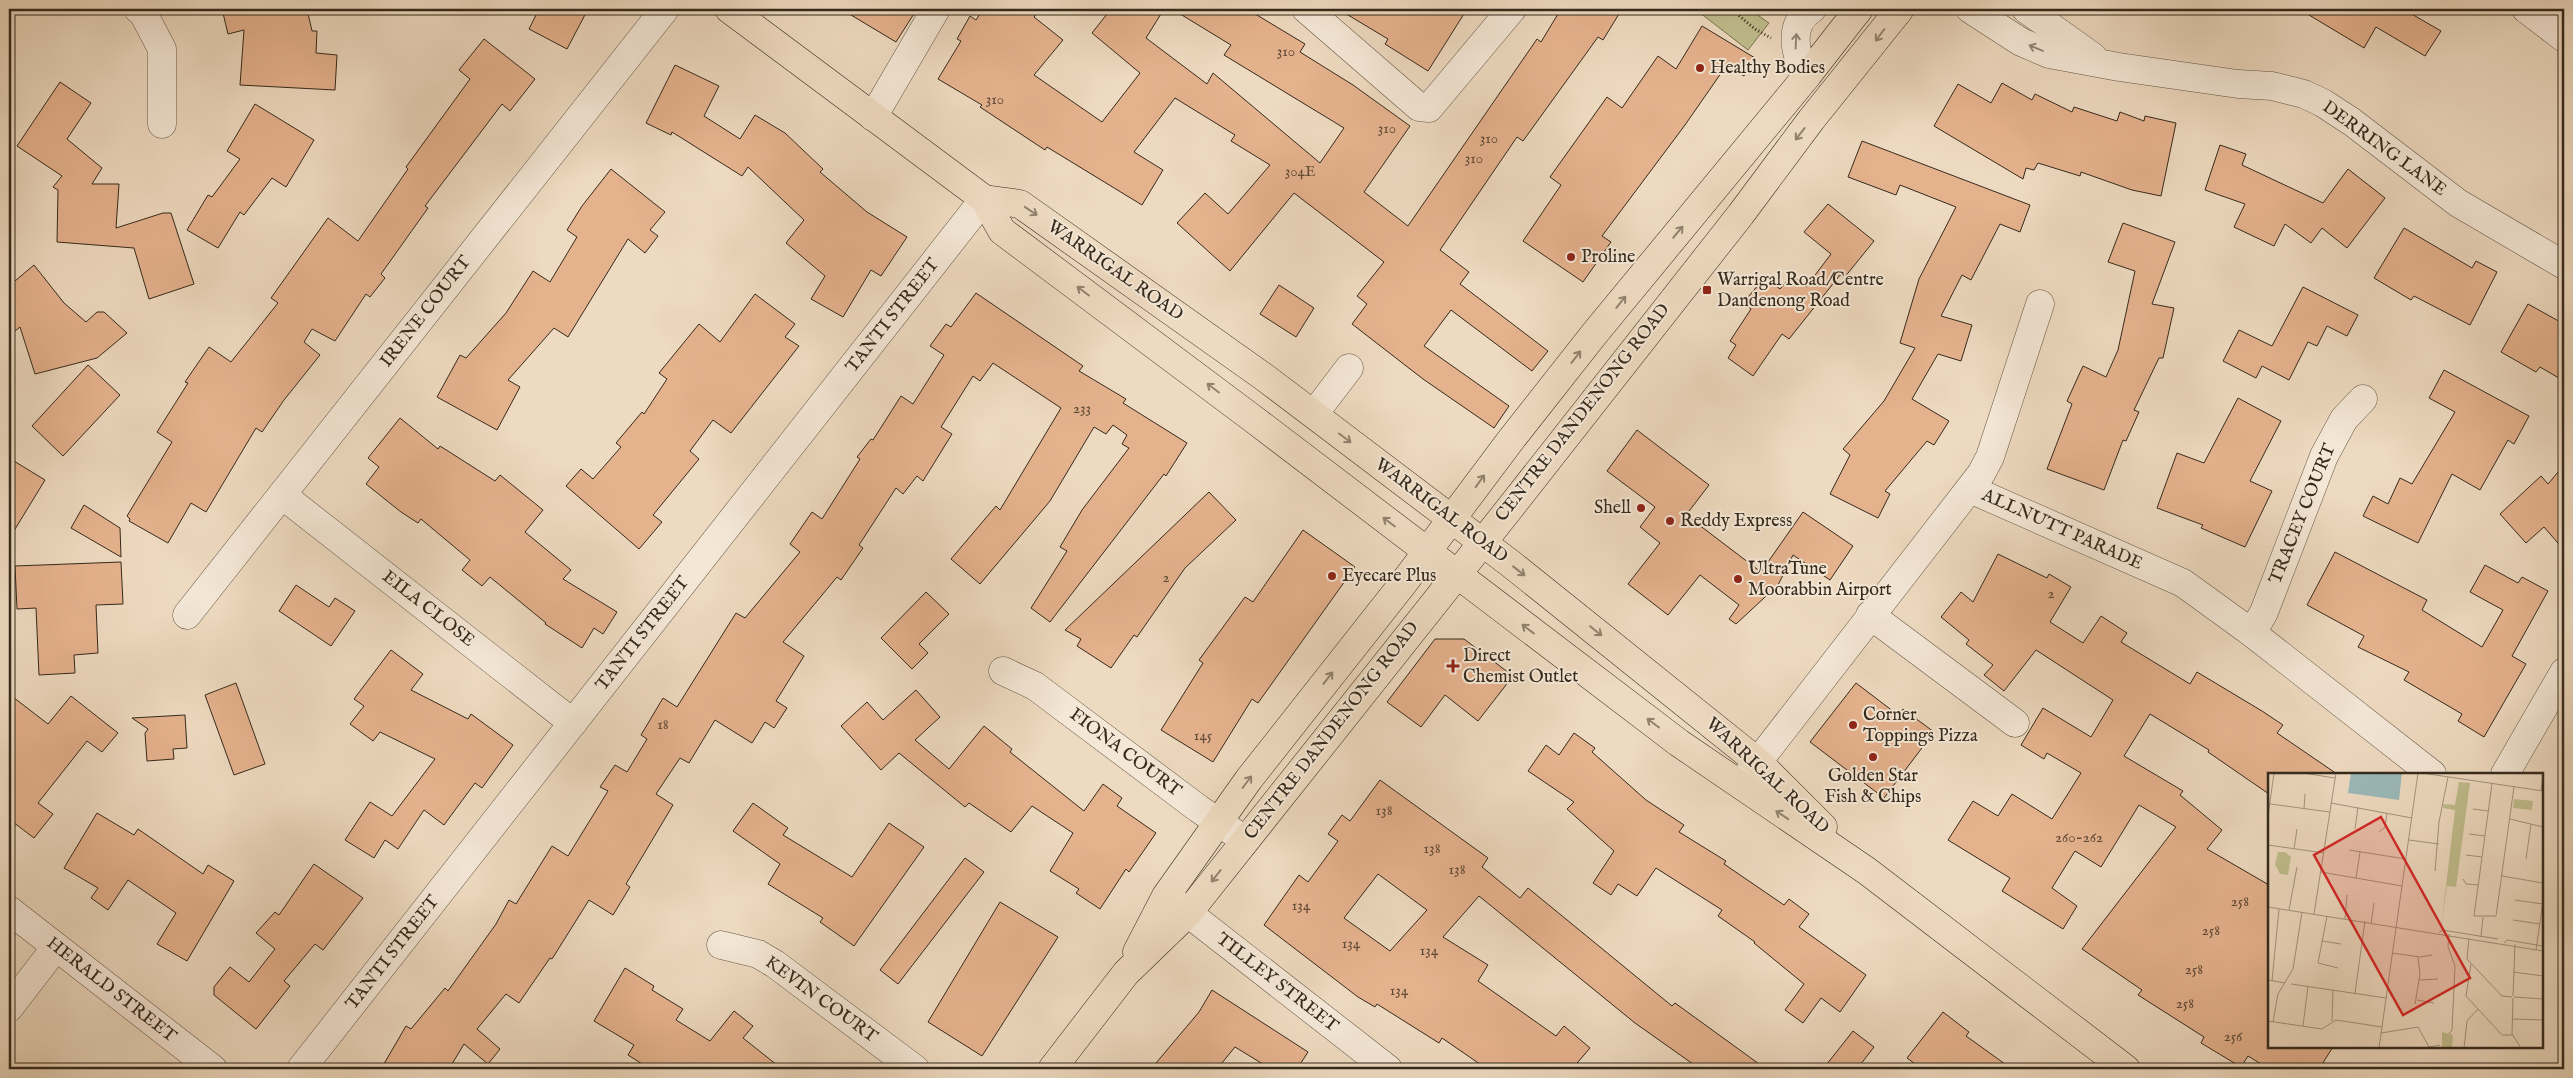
<svg xmlns="http://www.w3.org/2000/svg" width="2573" height="1078" font-family="'IM FELL English',serif">
<style>
.green{fill:#c0bd8d;stroke:#7a7454}
.building{fill:#e5b28e;stroke:#352a1c;fill-rule:evenodd}
.lines{fill:none;stroke-linecap:round;stroke-linejoin:round}
.minor-casing{stroke:#635645;stroke-width:29}
.major-casing{stroke:#352a1c;stroke-width:29}
.highway-casing{stroke:#352a1c;stroke-width:29}
.path{stroke:#352a1c;stroke-width:3;stroke-dasharray:1 2.5;stroke-linecap:butt}
.minor{stroke:#f4e7d6;stroke-width:28}
.major{stroke:#eedac0;stroke-width:28}
.highway{stroke:#eedac0;stroke-width:28}
.oneway{stroke:#92826e}
.oneway2{stroke:#948879}
.poi-dot{fill:#8f2418;stroke:#f4e7d6;stroke-width:2}
.labels{text-anchor:middle;dominant-baseline:central;stroke-width:4;stroke-linejoin:round;paint-order:stroke}
.number-label{font-size:15px;fill:#614c38}
.poi-label{font-size:18px;fill:#352a1c;stroke:#f4e7d6;text-anchor:start}
.street-label{font-size:18px;fill:#352a1c;stroke:#f4e7d6}
.inset-road{fill:none;stroke:#a4947e;stroke-width:1}
.view{fill:#d62828;fill-opacity:0.15;stroke:#d62828;stroke-width:2.5}
.inset-edge{fill:none;stroke:#352a1c;stroke-width:2.5}
</style>
<rect width="100%" height="100%" fill="#eedac0"/>
<filter id="stains"><feTurbulence type="fractalNoise" baseFrequency=".004" numOctaves="4"/><feColorMatrix values="0 0 0 0 .2 0 0 0 0 .09 0 0 0 0 .02 0 0 0 .5 -.17"/></filter>
<radialGradient id="worn" r=".72"><stop offset=".6" stop-color="#630" stop-opacity="0"/><stop offset="1" stop-color="#630" stop-opacity=".3"/></radialGradient>
<path class="green" d="M1695 9H1749L1769 23 1748 50Z"/>
<g class="building">
<path d="M222 9H307L312 31H317L316 53 337 55 335 90 240 85 244 30 228 34Z"/>
<path d="M539 9H588L567 49 529 29Z"/>
<path d="M841 9H917L896 42Z"/>
<path d="M983 9H1040L1034 17 1063 40 1034 75 1102 122 1140 73 1092 33 1111 9H1164L1146 38 1207 84 1213 73 1320 163 1344 128 1224 55 1231 45 1172 9H1247L1305 44 1300 52 1353 85 1410 126 1364 192 1408 226 1537 39 1541 42 1561 9H1622L1603 40 1598 37 1523 141 1517 137 1440 250 1469 272 1460 284 1548 351 1532 371 1451 310 1424 346 1509 406 1494 428 1423 379 1352 324 1367 304 1357 296 1384 262 1294 193 1230 271 1177 223 1205 193 1228 214 1270 165 1231 141 1235 135 1175 98 1134 152 1163 170 1142 205 1047 147 1045 150 980 107 982 105 938 79 961 41 957 39 970 16 976 20Z"/>
<path d="M1338 9H1467L1428 71 1385 44 1388 39Z"/>
<path d="M2299 9H2403L2441 31 2425 56 2376 27 2364 48Z"/>
<path d="M1702 26 1755 58 1744 76 1726 66 1685 125 1602 236 1611 242 1583 282 1523 241 1561 185 1550 177 1607 97 1622 108 1658 56 1676 69Z"/>
<path d="M484 39 535 79 510 111 502 104 425 206 428 208 381 274 385 278 370 297 366 294 335 341 312 329 304 342 320 355 284 400 262 432 256 428 206 512 191 503 168 543 129 521 130 519 127 516 172 442 157 432 188 383 185 382 209 347 231 362 278 303 271 298 328 218 358 241 408 169 406 167 470 79 459 70Z"/>
<path d="M675 65 719 86 704 116 740 139 755 115 785 133 823 169 820 172 867 212 907 237 881 276 871 270 843 317 811 299 825 276 786 243 804 220 748 167 742 176 672 132 671 135 646 123Z"/>
<path d="M60 82 91 103 67 139 102 168 92 184H119L116 228 163 213H171L194 284 149 299 134 248 57 242 58 190 53 187 62 176 17 146Z"/>
<path d="M2002 83 2032 100 2035 94 2072 112 2074 107 2117 121 2120 112 2144 121 2145 116 2176 123 2161 196 2132 190 2081 172 2080 176 2038 163 2034 170 2026 168 2023 179 1934 126 1958 84 1991 103Z"/>
<path d="M255 104 314 140 286 187 272 178 244 215 240 212 218 248 187 230 208 195 212 197 240 159 227 151Z"/>
<path d="M1862 141 2030 205 2020 232 2000 224 1971 280 1962 275 1941 316 1972 325 1961 361 1938 354 1912 399 1949 421 1934 445 1927 441 1885 491 1890 494 1878 518 1830 494 1850 455 1843 449 1884 401 1915 348 1900 343 1919 279 1956 207 1900 185 1896 195 1848 177Z"/>
<path d="M2220 145 2246 154 2242 165 2323 203 2348 169 2385 198 2347 248 2322 228 2311 243 2285 224 2274 246 2234 227 2245 204 2205 190Z"/>
<path d="M611 169 665 212 650 230 658 236 645 253 628 239 568 337 554 328 508 380 520 387 497 430 437 397 460 355 466 358 506 313 533 271 550 282 577 237 567 230 582 206Z"/>
<path d="M1828 204 1874 241 1844 278 1840 275 1789 339 1782 334 1753 376 1728 358 1736 345 1730 341 1751 309 1743 303 1765 277 1780 289 1792 275 1806 287 1831 254 1804 232Z"/>
<path d="M2123 223 2175 242 2152 304 2174 308 2163 358H2159L2134 410 2139 412 2126 441 2123 440 2104 490 2047 469 2072 404 2067 401 2083 366 2106 377 2118 350 2135 271 2108 262Z"/>
<path d="M2404 228 2472 268 2476 261 2497 272 2470 325 2414 296 2411 300 2374 278Z"/>
<path d="M34 265 64 303 86 322 97 312H104L127 333 97 358 35 374 20 327 9 336V286Z"/>
<path d="M1279 285 1314 308 1296 337 1260 314Z"/>
<path d="M2303 287 2358 315 2347 336 2327 326 2317 346 2308 342 2289 380 2262 366 2256 378 2223 361 2239 330 2272 346Z"/>
<path d="M976 293 1083 366 1079 371 1126 399 1123 403 1187 443 1166 476 1164 474 1050 622 1031 608 1067 551 1060 547 1082 510 1129 448 1122 444 1127 435 1113 425 1106 434 1094 427 1050 501 980 584 951 559 996 506 1000 510 1061 408 993 363 980 381 973 376 941 427 952 434 923 481 917 476 903 494 896 488 859 545 863 548 841 580 837 577 783 642 804 656 776 701 787 708 774 728 765 722 752 743 715 720 689 763 680 758 656 794 673 805 626 884 630 887 613 915 589 900 552 959 550 958 519 1003 506 994 477 1029 500 1049 488 1064 464 1044 449 1069H381L406 1026 411 1029 445 988 448 991 496 924 509 900 516 904 552 846 568 856 608 791 600 787 615 765 627 772 647 739 641 735 663 698 677 707 736 613 745 618 800 552 790 544 812 512 822 519 860 459 857 457 871 439 873 440 901 396 913 404 944 355 930 346 946 324 951 327Z"/>
<path d="M755 294 795 324 785 337 799 346 731 433 713 420 690 451 699 459 653 515 662 522 639 549 566 486 581 469 593 479 621 447 616 443 642 412 644 414 667 379 659 373 699 324 720 342Z"/>
<path d="M2528 304 2564 324V381L2540 367 2536 372 2501 352Z"/>
<path d="M88 365 120 395 63 456 32 426Z"/>
<path d="M2444 370 2529 416 2514 444 2508 440 2480 490 2452 474 2418 543 2363 516 2373 496 2388 504 2400 478 2412 484 2455 412 2429 398Z"/>
<path d="M2238 398 2281 421 2250 481 2272 491 2245 547 2201 528 2203 525 2157 508 2177 453 2204 463Z"/>
<path d="M400 418 438 449 440 446 495 481 500 475 543 510 525 532 571 570 563 579 617 612 603 634 594 628 582 648 545 624 546 623 490 577 482 586 462 570 470 560 421 519 418 523 401 512 366 484 379 467 368 458Z"/>
<path d="M1637 430 1709 485 1686 515 1761 572 1803 512 1853 546 1830 580 1793 555 1778 585 1736 624 1729 619 1739 605 1700 575 1668 615 1628 584 1660 543 1640 527 1655 507 1607 471Z"/>
<path d="M9 458 45 480 9 539Z"/>
<path d="M2564 465V550L2544 527 2526 543 2500 514 2541 476 2548 484Z"/>
<path d="M1209 492 1236 520 1185 568 1137 637 1134 635 1111 668 1077 646 1081 639 1065 630Z"/>
<path d="M84 505 120 528 121 557 71 528Z"/>
<path d="M1303 530 1355 567 1258 703 1252 699 1213 762 1161 730 1203 663 1199 660 1245 597 1253 602Z"/>
<path d="M2335 552 2427 600 2422 610 2482 647 2503 610 2470 592 2485 565 2518 583 2522 577 2548 591 2512 656 2526 664 2484 737 2458 721 2462 714 2404 680 2409 672 2358 647 2364 636 2307 605Z"/>
<path d="M1998 554 2047 578 2049 574 2071 587 2050 622 2083 643 2101 616 2127 633 2121 642 2190 684 2197 672 2262 711 2283 725 2277 733 2337 774H2269V794L2208 752 2209 750 2150 714 2124 756 2183 791 2180 795 2222 830 2207 849 2269 885V1047H2333L2319 1069H2269L2248 1056 2241 1067 2201 1043 2204 1037 2138 995 2142 990 2082 949 2176 827 2139 805 2101 867 2075 851 2052 888 2077 906 2063 929 2002 891 2010 878 1948 840 1973 801 1998 816 2012 794 2052 819 2081 773 2047 753 2044 759 2021 745 2043 708 2091 737 2113 700 2036 650 2004 691 1984 675 1993 665 1966 644 1969 640 1941 617 1961 592 1973 602Z"/>
<path d="M121 562 123 604 96 605 98 653 74 655 75 673 39 675 36 608 17 609 15 566Z"/>
<path d="M296 585 329 607 335 598 355 611 331 646 279 611Z"/>
<path d="M926 592 949 614 919 644 928 653 912 669 881 638Z"/>
<path d="M1435 639H1464L1513 676 1478 721 1445 695 1421 727 1387 702Z"/>
<path d="M391 650 423 674 411 690 468 719 471 714 513 745 482 788 475 783 444 825 424 810 398 849 385 840 374 858 345 840 370 802 392 816 435 759 380 732 373 741 350 724 364 706 354 699Z"/>
<path d="M236 683 265 764 234 775 205 695Z"/>
<path d="M1856 683 1898 715 1903 709 1934 732 1884 798 1810 742Z"/>
<path d="M916 690 940 717 915 740 949 769 984 726 1012 749 1010 752 1084 811 1103 784 1122 798 1117 806 1156 833 1129 872 1126 869 1100 909 1076 893 1079 889 1050 871 1073 833 1032 806 1011 832 969 803 965 807 899 753 881 770 841 726 867 702 883 720Z"/>
<path d="M9 694 48 724 71 696 118 733 102 752 87 741 38 803 53 814 34 838 9 819Z"/>
<path d="M185 715 187 748 173 749 174 759 147 761 145 733 148 729 132 718Z"/>
<path d="M1574 733 1595 748 1592 752 1646 800 1684 825 1679 832 1726 861 1724 864 1784 905 1789 899 1809 914 1799 927 1866 975 1840 1012 1821 998 1803 1023 1785 1010 1804 984 1754 943 1755 942 1718 916 1722 910 1656 868 1637 896 1618 884 1611 895 1593 883 1614 851 1567 809 1574 802 1528 771 1546 745 1559 755Z"/>
<path d="M1380 780 1488 858 1482 867 1520 898 1528 888 1672 1006 1675 1003 1766 1069H1700L1635 1023 1479 896 1443 937 1488 965 1478 981 1556 1036 1564 1026 1590 1048 1572 1069H1487L1442 1038 1439 1043 1377 1004 1375 1007 1358 997 1264 925 1299 875 1308 882 1338 841 1328 834 1342 815 1350 821ZM1378 874 1427 910 1390 951 1344 918Z"/>
<path d="M753 803 788 828 783 835 852 877 889 823 924 847 854 946 820 922 823 918 768 884 780 864 733 831Z"/>
<path d="M97 813 134 835 138 829 203 874 208 865 234 881 187 961 157 944 176 913 128 880 108 910 91 898 98 888 64 868Z"/>
<path d="M965 858 984 872 898 984 880 970Z"/>
<path d="M314 864 363 898 323 950 315 944 284 981 290 986 256 1029 214 995V987L230 967 249 982 275 949 256 933 275 912 279 915Z"/>
<path d="M1000 902 1058 937 982 1056 928 1022Z"/>
<path d="M625 968 654 986 652 990 683 1009 676 1020 710 1041 734 1011 753 1026 743 1038 782 1069H650L628 1055 634 1045 594 1021Z"/>
<path d="M1212 990 1308 1052 1297 1069H1271L1235 1047 1217 1069H1151L1199 1012Z"/>
<path d="M1943 1012 1969 1032 1966 1036 2012 1069H1922L1907 1058Z"/>
<path d="M1853 1031 1874 1047 1857 1069H1823Z"/>
</g>
<g class="lines">
<g class="minor-casing">
<g id="minor">
<path d="M138 9 143 13 162 49V124"/>
<path d="M1306 9 1419 107 1429 108 1512 9"/>
<path d="M1970 9 2021 42 2049 54 2119 67 2238 84 2272 86 2304 94 2323 103 2352 122 2458 203 2564 265"/>
<path d="M2026 9 2093 57"/>
<path d="M2526 9 2564 38"/>
<path d="M1806 77C1796 56 1786 25 1812 9"/>
<path d="M873 117 936 9"/>
<path d="M1314 414 1349 368"/>
<path d="M1970 489 2183 583 2252 633 2432 774"/>
<path d="M282 495 573 723"/>
<path d="M187 615 665 9"/>
<path d="M1870 615 2015 723"/>
<path d="M2252 633 2264 612 2324 456 2344 419 2363 399"/>
<path d="M1003 671 1035 686 1199 809 1245 840"/>
<path d="M2505 774 2564 672"/>
<path d="M1743 781 1981 474 1990 457 2040 304"/>
<path d="M1170 899 1388 1069"/>
<path d="M9 910 213 1069"/>
<path d="M721 945 758 954 775 964 915 1069"/>
<path d="M9 1008 56 947"/>
<path d="M301 1069 984 199"/>
</g>
</g>
<g class="major-casing">
<g id="major">
<path d="M1137 952 1166 896 1249 779 1402 585 1510 441 1595 333 1806 77 1859 9"/>
<path d="M1052 1069 1126 973 1188 913 1506 513 1741 214 1811 120 1900 9"/>
</g>
</g>
<g class="highway-casing">
<g id="highway">
<path d="M729 9 984 199 1002 231 1252 418 1679 743 1867 871 2126 1069"/>
<path d="M984 199 1020 204 1264 377 1511 564 1758 762 1823 827"/>
</g>
</g>
<path class="path" d="M1731 9 1755 29 1771 38"/>
<use href="#minor" class="minor"/>
<use href="#major" class="major"/>
<use href="#highway" class="highway"/>
</g>
<defs><path id="oneway-shaft" d="M-6 0H5M1.5-3L5.5 0L1.5 3" fill="none" stroke-width="1.6" stroke-linecap="round" stroke-linejoin="round" transform="scale(1.25)"/></defs>
<g class="oneway">
<use href="#oneway-shaft" transform="translate(1880 35) rotate(127)"/>
<use href="#oneway-shaft" transform="translate(1800 134) rotate(128)"/>
<use href="#oneway-shaft" transform="translate(1031 211) rotate(34)"/>
<use href="#oneway-shaft" transform="translate(1678 232) rotate(-50)"/>
<use href="#oneway-shaft" transform="translate(1083 291) rotate(-143)"/>
<use href="#oneway-shaft" transform="translate(1621 302) rotate(-51)"/>
<use href="#oneway-shaft" transform="translate(1576 357) rotate(-52)"/>
<use href="#oneway-shaft" transform="translate(1213 388) rotate(-143)"/>
<use href="#oneway-shaft" transform="translate(1345 438) rotate(37)"/>
<use href="#oneway-shaft" transform="translate(1480 481) rotate(-54)"/>
<use href="#oneway-shaft" transform="translate(1389 522) rotate(-143)"/>
<use href="#oneway-shaft" transform="translate(1519 571) rotate(38)"/>
<use href="#oneway-shaft" transform="translate(1528 629) rotate(-143)"/>
<use href="#oneway-shaft" transform="translate(1596 631) rotate(39)"/>
<use href="#oneway-shaft" transform="translate(1328 678) rotate(-52)"/>
<use href="#oneway-shaft" transform="translate(1653 723) rotate(-143)"/>
<use href="#oneway-shaft" transform="translate(1247 782) rotate(-53)"/>
<use href="#oneway-shaft" transform="translate(1782 815) rotate(-146)"/>
<use href="#oneway-shaft" transform="translate(1216 876) rotate(128)"/>
</g>
<g class="oneway2">
<use href="#oneway-shaft" transform="translate(1796 41) rotate(-87)"/>
<use href="#oneway-shaft" transform="translate(2036 48) rotate(-158)"/>
</g>
<g class="poi-dot">
<circle cx="1700" cy="68" r="5"/>
<circle cx="1571" cy="257" r="5"/>
<rect x="1702" y="285" width="10" height="10" rx="2.5"/>
<circle cx="1641" cy="508" r="5"/>
<circle cx="1670" cy="521" r="5"/>
<circle cx="1332" cy="576" r="5"/>
<circle cx="1738" cy="579" r="5"/>
<path d="M1450.5 658.5h5v5h5v5h-5v5h-5v-5h-5v-5h5z"/>
<circle cx="1853" cy="725" r="5"/>
<circle cx="1873" cy="757" r="5"/>
</g>
<g class="labels">
<g class="number-label">
<text x="1286" y="51">310</text>
<text x="995" y="99">310</text>
<text x="1387" y="128">310</text>
<text x="1489" y="138">310</text>
<text x="1474" y="158">310</text>
<text x="1300" y="171">304E</text>
<text x="1082" y="408">233</text>
<text x="1166" y="577">2</text>
<text x="2051" y="593">2</text>
<text x="663" y="724">18</text>
<text x="1203" y="735">145</text>
<text x="1384" y="810">138</text>
<text x="2079" y="837">260-262</text>
<text x="1432" y="848">138</text>
<text x="1457" y="869">138</text>
<text x="2240" y="901">258</text>
<text x="1301" y="905">134</text>
<text x="2211" y="930">258</text>
<text x="1351" y="943">134</text>
<text x="1429" y="950">134</text>
<text x="2194" y="969">258</text>
<text x="1399" y="990">134</text>
<text x="2185" y="1003">258</text>
<text x="2233" y="1036">256</text>
</g>
<g class="poi-label">
<text x="1710" y="68">Healthy Bodies</text>
<text x="1581" y="257">Proline</text>
<text x="1717" y="280">Warrigal Road/Centre<tspan x="1717" dy="21">Dandenong Road</tspan></text>
<text x="1631" y="508" text-anchor="end">Shell</text>
<text x="1680" y="521">Reddy Express</text>
<text x="1748" y="569">UltraTune<tspan x="1748" dy="21">Moorabbin Airport</tspan></text>
<text x="1342" y="576">Eyecare Plus</text>
<text x="1463" y="656">Direct<tspan x="1463" dy="21">Chemist Outlet</tspan></text>
<text x="1863" y="715">Corner<tspan x="1863" dy="21">Toppings Pizza</tspan></text>
<text x="1873" y="776" text-anchor="middle">Golden Star<tspan x="1873" dy="21">Fish &amp; Chips</tspan></text>
</g>
<g class="street-label">
<text transform="translate(2384 149) rotate(36)">DERRING LANE</text>
<text transform="translate(1115 271) rotate(35)">WARRIGAL ROAD</text>
<text transform="translate(426 312) rotate(-52)">IRENE COURT</text>
<text transform="translate(893 316) rotate(-52)">TANTI STREET</text>
<text transform="translate(1583 413) rotate(-52)">CENTRE DANDENONG ROAD</text>
<text transform="translate(1441 511) rotate(37)">WARRIGAL ROAD</text>
<text transform="translate(2303 514) rotate(-68)">TRACEY COURT</text>
<text transform="translate(2062 530) rotate(24)">ALLNUTT PARADE</text>
<text transform="translate(428 609) rotate(38)">EILA CLOSE</text>
<text transform="translate(643 634) rotate(-52)">TANTI STREET</text>
<text transform="translate(1332 731) rotate(-52)">CENTRE DANDENONG ROAD</text>
<text transform="translate(1125 753) rotate(37)">FIONA COURT</text>
<text transform="translate(1767 776) rotate(43)">WARRIGAL ROAD</text>
<text transform="translate(393 953) rotate(-52)">TANTI STREET</text>
<text transform="translate(1277 983) rotate(38)">TILLEY STREET</text>
<text transform="translate(111 990) rotate(38)">HERALD STREET</text>
<text transform="translate(821 1000) rotate(36)">KEVIN COURT</text>
</g>
</g>
<g transform="translate(2268 773)">
<rect width="275" height="275" fill="#eedac0"/>
<path d="M191 9 202 10 188 114 179 113 173 155 187 37 175 35V31L187 32ZM246 26 265 28 264 37 245 35ZM10 79H17L23 84 20 102 12 101 7 91ZM174 259 185 262 184 275H174Z" fill="#c0bd8d"/>
<path d="M83 0H134L131 27 80 20Z" fill="#9bb9ba"/>
<path class="inset-road" d="M35 0 67 5M154 0 275 18M224 11 206 143H228L246 14M273 18 275 3M63 30 144 45M2 31 62 39M36 36 37 21M205 36 220 38M0 43 6 0M242 46 275 54M87 56 90 34M111 59 117 54 119 40M201 61 217 63M141 67 171 71M0 72 56 80M26 76 29 56M81 77 138 86M198 82 214 84M258 86 263 51M167 98 171 49 180 4M53 99 134 113M234 103 275 110M88 105 92 79M195 106 198 111 210 112M247 127 275 131M0 134 275 178M21 137 29 94M46 141 68 0M59 143 50 190 70 195M77 146 79 122M245 147 272 151M103 151 106 130M171 160 174 157 230 166M213 164 215 144M201 165 199 186 234 223 244 224M54 168 73 171M236 170 239 167 275 173M268 177 275 128M124 180 152 184 164 182M203 191 198 223 234 262H245M245 199 275 203M0 207 17 210M151 207 170 206M4 208 11 136M23 211 118 225M87 220 97 148M245 223 247 171M246 224 275 226M245 225 244 261 253 275M149 227 166 230M147 231 152 201 150 184M245 246 275 247M0 248 54 256 68 247 114 254M64 248 65 217M5 249 10 221 25 196 34 139M35 253 40 213M113 260 150 254 161 274M181 261 184 257 187 193 180 174 181 161M111 275 150 0M156 275 172 272M196 275 199 248 210 236"/>
<path class="view" d="M113 44 202 205 135 242 46 82Z"/>
<rect width="275" height="275" class="inset-edge"/>
</g>
<rect width="2573" height="1078" fill="none" stroke="#eedac0" stroke-width="30"/>
<rect x="10" y="10" width="2553" height="1058" fill="none" stroke="#352a1c" stroke-width="2.5"/>
<rect x="15" y="15" width="2543" height="1048" fill="none" stroke="#352a1c"/>
<rect width="100%" height="100%" filter="url(#stains)"/>
<rect width="100%" height="100%" fill="url(#worn)"/>
</svg>
